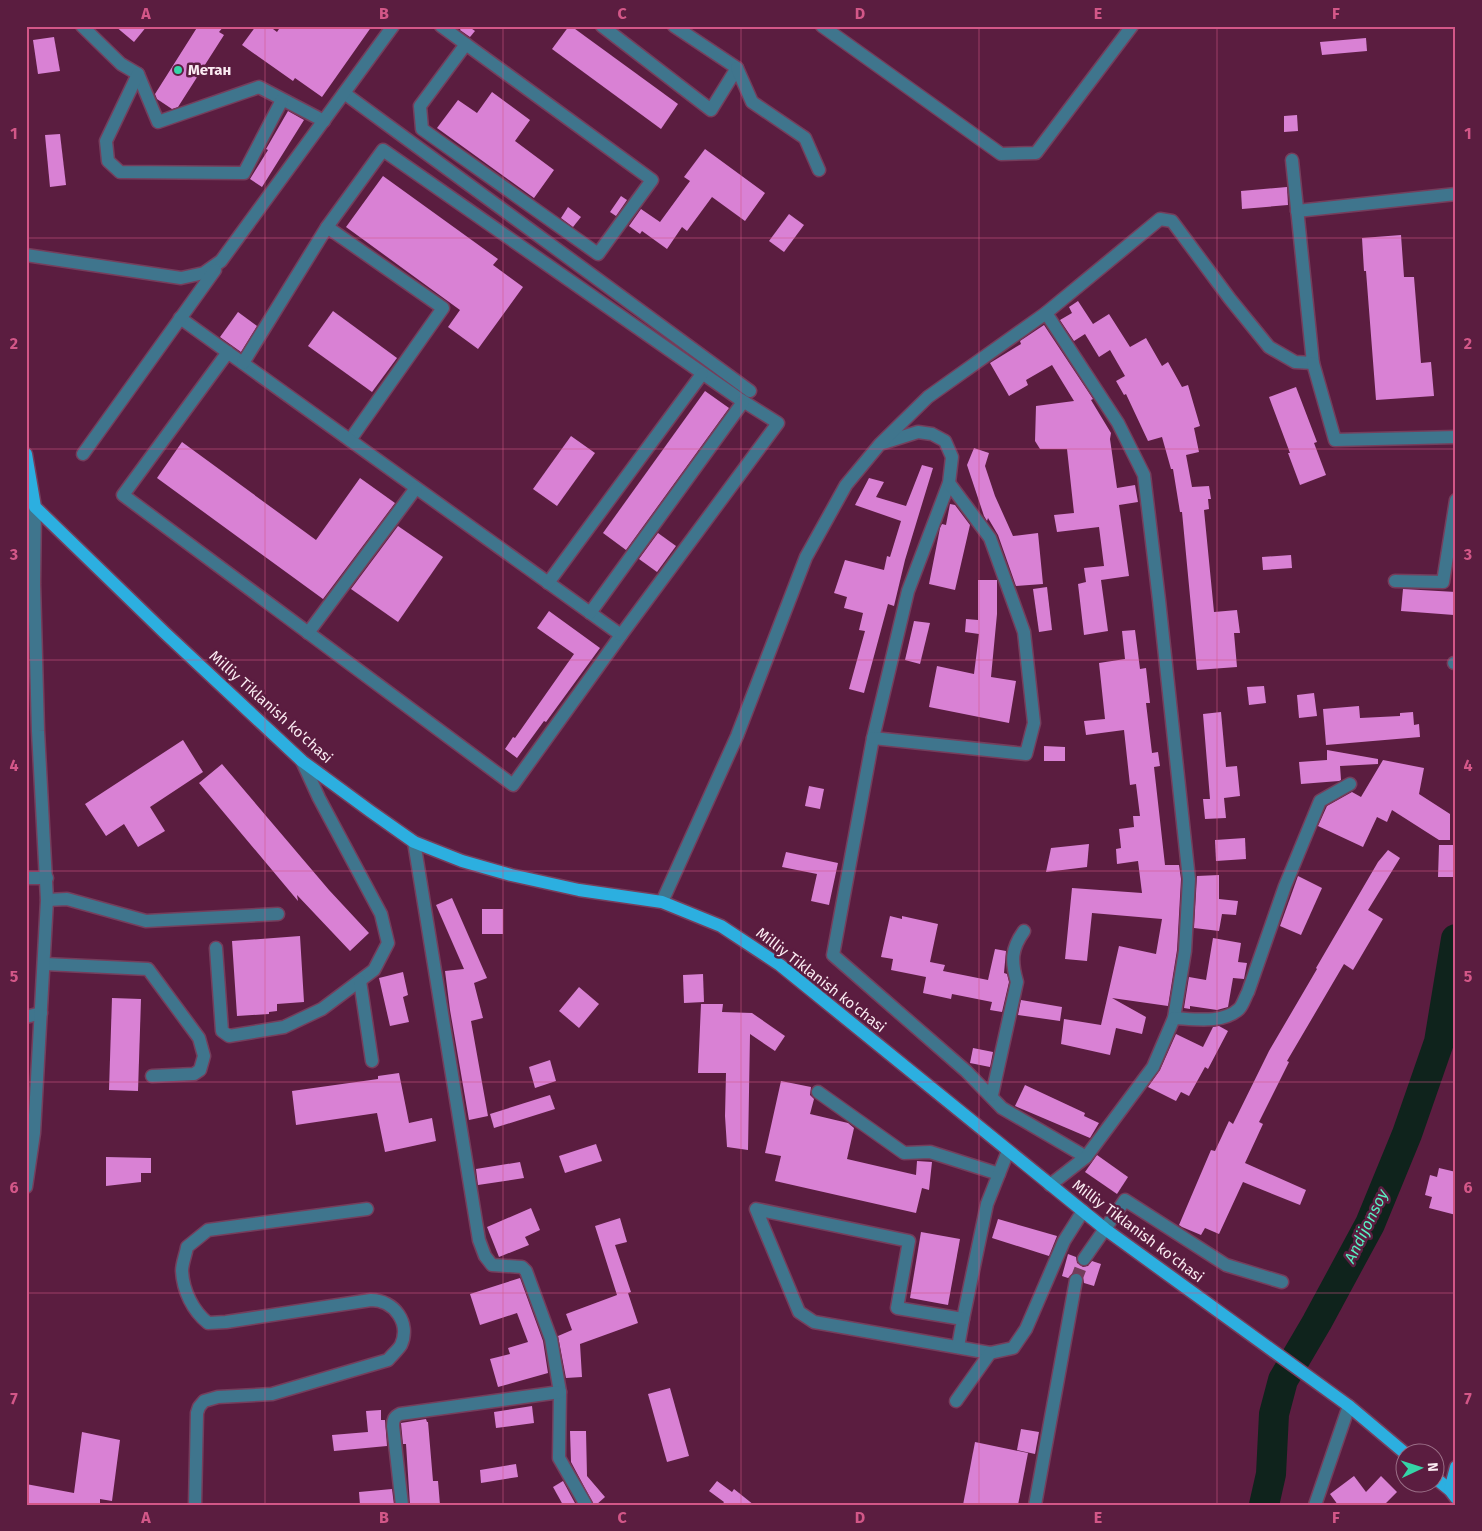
<svg xmlns="http://www.w3.org/2000/svg" width="1482" height="1531" font-family="'Fira Sans',sans-serif">
<style>
.lines{fill:none;stroke-linecap:round;stroke-linejoin:round}
.river{stroke:#0f231c;stroke-width:30}
.building{fill:#d981d4}
.minor-tunnel{stroke:#733c5b;stroke-width:12;stroke-dasharray:12 6;stroke-linecap:butt}
.minor-casing{stroke:#753e5c;stroke-width:15}
.major-casing{stroke:#753e5c;stroke-width:15}
.minor{stroke:#3f758d;stroke-width:12}
.major{stroke:#2cafe0;stroke-width:12}
.grid{fill:none;stroke:#d35788;stroke-width:1;stroke-opacity:0.55}
.poi-dot{fill:#35d4a7;stroke:#5b1d40;stroke-width:2}
.labels{text-anchor:middle;dominant-baseline:central;stroke-width:5;stroke-linejoin:round;paint-order:stroke}
.poi-label{font-size:15px;font-weight:bold;fill:#fbebf2;stroke:#5b1d40;text-anchor:start}
.street-label{font-size:15px;fill:#fbebf2;stroke:#5b1d40}
.water-label{font-size:16px;font-style:italic;fill:#59f1c2;stroke:#5b1d40}
.neatline{fill:none;stroke:#d35788;stroke-width:2}
.grid-label{font-size:16px;text-anchor:middle;font-weight:bold;fill:#d35788}
</style>
<rect width="100%" height="100%" fill="#5b1d40"/>
<g class="lines">
<path class="river" d="M1264 1505 1271 1474 1274 1414 1283 1380 1317 1322 1370 1224 1407 1134 1439 1042 1456 939"/>
</g>
<g class="building">
<path d="M115 26H147L134 42Z"/>
<path d="M198 26H224L219 32 224 35 178 107 172 109 157 99 155 94Z"/>
<path d="M256 26H269L277 32 281 26H372L322 97 295 78 293 81 242 45Z"/>
<path d="M462 26H468L475 31 470 37 460 30Z"/>
<path d="M569 26H571L678 104 661 129 552 49Z"/>
<path d="M54 37 60 71 38 74 33 40Z"/>
<path d="M1366 38 1367 51 1322 55 1320 42Z"/>
<path d="M492 92 530 120 515 141 554 170 534 198 437 128 458 100 477 113Z"/>
<path d="M288 111 304 120 262 187 250 179 268 150 266 149Z"/>
<path d="M1297 115 1298 131 1284 132V116Z"/>
<path d="M60 134 66 185 50 187 45 135Z"/>
<path d="M705 149 765 193 745 221 712 197 687 231 682 227 667 249 642 231 640 234 629 226 641 209 660 222 690 181 684 177Z"/>
<path d="M383 176 498 259 493 265 523 287 478 349 448 327 460 310 346 227Z"/>
<path d="M1287 187 1288 205 1242 209 1241 191Z"/>
<path d="M621 196 627 200 616 216 610 212Z"/>
<path d="M568 207 581 217 573 227 561 218Z"/>
<path d="M789 214 804 225 784 252 769 241Z"/>
<path d="M1401 235 1404 277H1414L1421 363 1431 362 1434 396 1376 400 1366 271H1364L1362 238Z"/>
<path d="M1078 301 1093 324 1109 314 1130 347 1146 338 1162 366 1168 362 1182 387 1188 385 1200 426 1194 428 1199 452 1186 455 1192 487 1209 486 1211 499H1208L1209 509 1204 510 1214 612 1237 610 1240 633H1234L1237 667 1197 670 1182 512H1180L1173 469H1171L1162 437 1148 441 1126 394 1124 395 1116 381 1125 376 1110 350 1099 357 1085 334 1074 341 1060 320 1072 313 1069 307Z"/>
<path d="M333 311 397 358 372 392 308 346Z"/>
<path d="M238 312 257 326 241 352 220 337Z"/>
<path d="M1044 325 1093 399 1091 400 1111 433 1110 439 1117 488 1135 485 1138 502 1119 505 1129 576 1101 580 1108 631 1084 635 1078 584 1086 582 1084 568 1104 566 1099 527 1057 532 1054 515 1074 513 1067 449H1040L1035 441 1036 406 1074 401 1052 365 1026 380 1028 385 1009 396 990 363 1021 344 1020 341Z"/>
<path d="M1296 387 1317 442 1314 443 1326 475 1300 485 1288 453H1290L1269 397Z"/>
<path d="M705 391 729 408 626 550 603 533Z"/>
<path d="M571 436 595 453 557 506 533 489Z"/>
<path d="M182 442 316 540 360 478 395 503 323 599 157 478Z"/>
<path d="M974 448 989 453 985 466 995 496 1013 536 1038 533 1043 584 1016 586 998 535 988 518 987 521 984 516 967 465Z"/>
<path d="M922 465 933 468 905 560 894 606 888 604 864 693 849 689 865 631 859 630 863 613 844 608 847 597 834 593 845 560 884 570 887 556 890 557 901 521 855 505 869 478 884 482 876 497 906 506Z"/>
<path d="M950 504 955 505 970 525 955 590 929 584 940 528 942 524 946 525Z"/>
<path d="M398 526 443 557 398 622 351 589Z"/>
<path d="M658 533 676 546 657 572 639 559Z"/>
<path d="M1291 555 1292 568 1263 570 1262 557Z"/>
<path d="M978 580H997V614L991 677 1016 681 1009 723 929 707 937 666 974 674 979 634 965 632 966 619 978 620Z"/>
<path d="M1047 587 1052 630 1039 632 1033 589Z"/>
<path d="M1403 589 1456 592 1454 615 1401 611Z"/>
<path d="M549 611 600 648 546 722 544 721 517 758 505 749 513 737 515 738 574 654 537 628Z"/>
<path d="M914 621 930 623 920 664 905 660Z"/>
<path d="M1135 630 1140 669 1146 668 1150 703H1146L1152 753 1158 752 1160 766 1154 767 1165 865H1179L1181 879 1177 950 1168 1006 1112 998 1146 1017 1142 1034 1116 1028 1110 1055 1061 1044 1064 1019 1101 1025 1119 946 1156 954 1162 919 1092 913 1087 961 1065 959 1072 888 1142 893 1138 861 1117 864 1116 849 1121 848 1119 829 1134 827 1133 816H1140L1136 784 1130 785 1124 730 1086 735 1084 721 1105 719 1099 663 1125 659 1122 631Z"/>
<path d="M1264 686 1266 703 1249 705 1247 687Z"/>
<path d="M1314 693 1317 716 1299 718 1297 695Z"/>
<path d="M1359 706 1360 718 1400 716V713L1413 712 1414 725 1419 724 1420 737 1326 745 1323 709Z"/>
<path d="M1221 712 1226 767 1237 766 1240 796 1224 798 1226 818 1205 819 1203 799H1210L1203 714Z"/>
<path d="M183 740 203 772 150 807 165 831 138 847 124 824 106 836 85 804Z"/>
<path d="M1044 746 1065 747V761H1044Z"/>
<path d="M1327 750 1378 759V764L1340 766 1341 780 1339 781 1301 784 1299 762 1327 760Z"/>
<path d="M1383 760 1424 768 1419 794 1450 814V840H1439L1392 810 1387 822 1377 817 1363 847 1318 826 1327 806 1352 792 1361 797Z"/>
<path d="M222 764 329 890 369 933 350 951 297 895 298 901 199 783Z"/>
<path d="M809 786 824 789 820 809 805 806Z"/>
<path d="M1245 838 1246 859 1216 861 1215 840Z"/>
<path d="M1089 844 1087 867 1046 872 1051 848Z"/>
<path d="M1439 845H1456L1453 877H1438Z"/>
<path d="M1388 850 1400 858 1368 910 1383 919 1353 970 1344 964 1287 1061 1289 1062 1259 1122 1263 1124 1245 1163 1306 1190 1300 1205 1243 1182 1219 1234 1205 1228 1201 1235 1182 1227 1179 1225 1211 1150 1215 1151 1229 1121 1233 1124 1269 1051 1317 969 1316 968 1378 862Z"/>
<path d="M786 852 838 863 829 905 811 901 817 874 782 867Z"/>
<path d="M1219 875V899L1238 901 1236 915 1222 914 1219 931 1194 928 1197 876Z"/>
<path d="M1298 876 1322 888 1301 935 1280 926Z"/>
<path d="M452 898 487 978 474 983 483 1018 471 1021 488 1116 469 1120 450 1010 445 971 464 969 436 905Z"/>
<rect x="482" y="909" width="21" height="25"/>
<path d="M890 916 902 919V916L938 924 930 962 945 965 943 971 988 980 995 949 1006 951 1004 973 1007 974 1009 982 1002 1012 990 1010 992 1002 952 994 951 999 923 993 926 977 891 970 893 959 881 957Z"/>
<path d="M300 936 304 1002 277 1004V1011L269 1012V1014L237 1016 232 941Z"/>
<path d="M1213 938 1241 943 1238 962 1247 963 1244 979 1233 978 1228 1007 1217 1010 1190 1006V1009L1184 1008 1189 977 1206 980Z"/>
<path d="M403 972 408 995 403 997 409 1022 390 1026 379 978Z"/>
<path d="M703 974 704 1002 684 1003 683 975Z"/>
<path d="M579 987 599 1004 579 1028 559 1011Z"/>
<path d="M112 998 141 999 138 1091 109 1090Z"/>
<path d="M1021 1000 1062 1007 1060 1021 1018 1015Z"/>
<path d="M701 1004H723L722 1012 752 1013 785 1036 775 1051 750 1034 748 1150 727 1147 725 1116 726 1073H698Z"/>
<path d="M1219 1026 1228 1031 1208 1069 1205 1067 1189 1096 1181 1092 1176 1101 1148 1087 1160 1070 1176 1034 1203 1047 1213 1027Z"/>
<path d="M973 1048 993 1052 990 1067 970 1063Z"/>
<path d="M550 1060 556 1081 535 1088 529 1067Z"/>
<path d="M399 1073 409 1123 432 1118 436 1141 385 1152 377 1113 296 1125 292 1091 378 1079V1076Z"/>
<path d="M781 1081 811 1087 810 1095 814 1099 810 1114 848 1123 854 1128 847 1159 916 1175 917 1161 932 1162 929 1190 922 1188 916 1213 775 1181 781 1156 765 1153Z"/>
<path d="M1025 1085 1085 1113 1084 1116 1099 1123 1090 1138 1015 1106Z"/>
<path d="M550 1095 555 1109 494 1128 490 1114Z"/>
<path d="M596 1144 602 1161 565 1173 559 1156Z"/>
<path d="M1097 1155 1128 1177 1117 1194 1085 1172Z"/>
<path d="M106 1157 151 1158V1173H141V1182L106 1186Z"/>
<path d="M520 1162 524 1178 478 1185 476 1169Z"/>
<path d="M1439 1168 1456 1172V1215L1429 1208 1432 1197 1425 1195 1430 1175 1437 1177Z"/>
<path d="M531 1208 540 1230 525 1237 529 1245 499 1257 487 1227Z"/>
<path d="M620 1218 627 1242 615 1245 631 1292 628 1293 638 1323 580 1344 582 1377 566 1378 558 1336 572 1330 566 1314 617 1295 595 1226Z"/>
<path d="M998 1219 1057 1236 1049 1256 992 1238Z"/>
<path d="M921 1232 960 1239 948 1305 910 1298Z"/>
<path d="M1068 1254 1076 1257 1077 1263 1083 1267 1088 1266 1092 1261 1101 1264 1094 1286 1084 1283 1083 1277 1078 1272 1073 1273 1068 1278 1062 1276Z"/>
<path d="M520 1278 543 1341 548 1373 498 1387 490 1359 510 1354 508 1348 528 1342 517 1313 480 1325 470 1294Z"/>
<path d="M670 1388 689 1456 667 1462 648 1394Z"/>
<path d="M532 1406 534 1423 496 1428 494 1412Z"/>
<path d="M381 1410V1420H385L387 1446 334 1451 332 1435 368 1432 366 1411Z"/>
<path d="M426 1419 427 1422H428L433 1481H438L440 1505H410L406 1444H403L401 1423Z"/>
<path d="M1021 1429 1039 1432 1035 1454 1017 1450Z"/>
<path d="M570 1431H586L587 1476 605 1497 596 1505H594L571 1462Z"/>
<path d="M82 1432 120 1440 112 1501 100 1499V1505H34L26 1503V1484L74 1493Z"/>
<path d="M975 1442 1028 1453 1018 1505H963Z"/>
<path d="M516 1464 518 1477 481 1483 480 1470Z"/>
<path d="M1354 1476 1366 1492 1381 1476 1397 1492 1384 1505H1338L1330 1494Z"/>
<path d="M563 1481 576 1505H563L553 1487Z"/>
<path d="M717 1481 732 1492 734 1489 754 1505H722L724 1502 709 1491Z"/>
<path d="M392 1489 394 1505H360L359 1492Z"/>
</g>
<g class="lines">
<path class="minor-tunnel" d="M1076 1280 1084 1259"/>
<g class="minor-casing">
<g id="minor">
<path d="M82 26 121 64 138 74 158 122 259 87 324 121"/>
<path d="M441 26 652 180 598 254 422 129 420 106 466 44"/>
<path d="M602 26 711 110 737 68 674 26"/>
<path d="M822 26 1001 154 1036 153 1132 26"/>
<path d="M737 68 752 102 805 138 819 170"/>
<path d="M138 74 106 141 108 161 120 172 244 173 282 100"/>
<path d="M344 93 750 391"/>
<path d="M1297 211 1456 194"/>
<path d="M327 227 443 308 350 440"/>
<path d="M26 255 181 278 204 273 221 261 393 26"/>
<path d="M1046 313 1160 219 1172 221 1230 299 1269 347 1295 362 1313 363 1292 160"/>
<path d="M180 318 621 635 513 785 123 495 228 352"/>
<path d="M243 363 327 227 383 150 738 398 778 423 621 635"/>
<path d="M1313 363 1335 440 1456 437"/>
<path d="M883 443 918 432 932 434 945 441 952 457 949 483 908 591 873 738 833 955 966 1071 1002 1108 1086 1157"/>
<path d="M83 454 215 270"/>
<path d="M1395 581 1443 582 1456 500"/>
<path d="M548 583 702 374"/>
<path d="M590 613 743 402"/>
<path d="M308 633 416 488"/>
<path d="M1454 663H1456"/>
<path d="M873 738 1026 754 1034 723 1024 632 990 538 949 483"/>
<path d="M414 842 479 1240 485 1256 492 1265 522 1267 526 1271 551 1339 560 1392 559 1458 586 1505"/>
<path d="M26 878H47"/>
<path d="M47 900 67 899 146 921 278 914"/>
<path d="M662 902 737 736 806 557 846 485 880 444 928 397 1046 313 1118 423 1144 475 1159 600 1189 879 1185 951 1174 1018 1153 1067 1086 1157 1050 1185"/>
<path d="M216 948 222 1031 229 1036 284 1027 322 1009 374 970 388 943 381 914 319 798 302 761"/>
<path d="M45 964 148 969 199 1038 204 1056 200 1070 194 1074 152 1076"/>
<path d="M360 981 372 1061"/>
<path d="M26 1017 41 1013"/>
<path d="M1174 1018C1194 1019 1223 1024 1239 1009 1243 1005 1245 997 1248 992L1285 886 1320 801 1350 784"/>
<path d="M818 1092 904 1153 930 1152 999 1174"/>
<path d="M992 1095 1017 982C1011 961 1011 949 1024 931"/>
<path d="M26 1187 34 1133 47 900 38 731 34 584 35 507"/>
<path d="M1084 1259 1125 1200 1226 1265 1282 1282"/>
<path d="M963 1319 987 1204 1008 1151"/>
<path d="M958 1347 963 1319 897 1308 909 1241 756 1209 799 1312 814 1322 990 1353 1013 1348 1026 1329 1064 1241 1083 1211"/>
<path d="M956 1401 990 1353"/>
<path d="M195 1505 197 1413 199 1407 204 1401 218 1397 272 1394 388 1360C392 1355 398 1350 401 1345 411 1323 394 1300 371 1300L226 1322 208 1323C193 1311 183 1291 182 1271 182 1263 186 1254 187 1247L208 1230 367 1209"/>
<path d="M402 1505 393 1426C393 1420 394 1417 400 1414L560 1392"/>
<path d="M1035 1505 1076 1280"/>
<path d="M1315 1505 1349 1406"/>
</g>
</g>
<g class="major-casing">
<g id="major">
<path d="M26 454 35 507 165 633 302 761 370 811 414 842 462 861 511 875 579 890 662 902 721 926 780 965 1105 1229 1349 1406 1406 1454"/>
<path d="M1434 1477 1450 1490 1456 1498"/>
<path d="M1450 1490 1456 1467"/>
</g>
</g>
<use href="#minor" class="minor"/>
<use href="#major" class="major"/>
</g>
<path class="grid" d="M265 26V1505M503 26V1505M741 26V1505M979 26V1505M1217 26V1505M26 238H1456M26 449H1456M26 660H1456M26 871H1456M26 1082H1456M26 1293H1456"/>
<circle class="poi-dot" cx="178" cy="70" r="5"/>
<g class="labels">
<g class="poi-label">
<text x="188" y="70">Метан</text>
</g>
<g class="street-label">
<text transform="translate(271 707) rotate(42)">Milliy Tiklanish ko'chasi</text>
<text transform="translate(821 980) rotate(38)">Milliy Tiklanish ko'chasi</text>
<text transform="translate(1138 1231) rotate(37)">Milliy Tiklanish ko'chasi</text>
</g>
<g class="water-label">
<text transform="translate(1366 1226) rotate(-64)">Andijonsoy</text>
</g>
</g>
<rect width="1482" height="1531" fill="none" stroke="#5b1d40" stroke-width="55"/>
<g transform="translate(1420 1468) rotate(86)"><circle r="24" fill="#5b1d40" stroke="#9b6f87"/>
<path d="M0-4L9 19L0 12L-9 19Z" fill="#35d4a7"/>
<text y="-8" font-size="14" font-weight="bold" text-anchor="middle" fill="#fbebf2">N</text>
</g>
<rect x="28" y="28" width="1426" height="1476" class="neatline"/>
<g class="grid-label">
<text x="146" y="19">A</text>
<text x="384" y="19">B</text>
<text x="622" y="19">C</text>
<text x="860" y="19">D</text>
<text x="1098" y="19">E</text>
<text x="1336" y="19">F</text>
<text x="14" y="139">1</text>
<text x="1468" y="139">1</text>
<text x="14" y="349">2</text>
<text x="1468" y="349">2</text>
<text x="14" y="560">3</text>
<text x="1468" y="560">3</text>
<text x="14" y="771">4</text>
<text x="1468" y="771">4</text>
<text x="14" y="982">5</text>
<text x="1468" y="982">5</text>
<text x="14" y="1193">6</text>
<text x="1468" y="1193">6</text>
<text x="14" y="1404">7</text>
<text x="1468" y="1404">7</text>
<text x="146" y="1523">A</text>
<text x="384" y="1523">B</text>
<text x="622" y="1523">C</text>
<text x="860" y="1523">D</text>
<text x="1098" y="1523">E</text>
<text x="1336" y="1523">F</text>
</g>
</svg>
